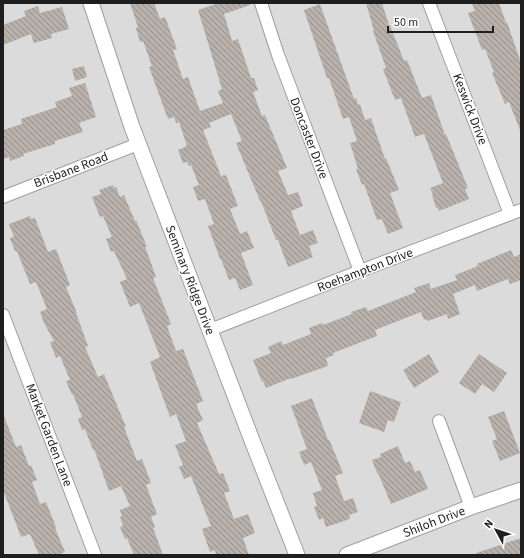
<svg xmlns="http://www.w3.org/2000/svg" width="524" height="558" font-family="'Source Sans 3',sans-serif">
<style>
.residential{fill:#dcdbdb}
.building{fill:url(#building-back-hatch)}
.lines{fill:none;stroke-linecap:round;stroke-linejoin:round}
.minor-casing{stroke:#9f9f9f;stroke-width:14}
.tertiary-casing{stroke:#9f9f9f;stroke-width:17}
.minor{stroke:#fff;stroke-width:12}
.tertiary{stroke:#fff;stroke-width:15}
.labels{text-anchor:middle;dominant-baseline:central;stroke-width:3;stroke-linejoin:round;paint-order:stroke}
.street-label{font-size:13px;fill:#1e1e1e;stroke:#fff}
</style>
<defs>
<pattern id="building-back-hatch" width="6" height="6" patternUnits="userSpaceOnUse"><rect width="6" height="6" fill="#b7b0ab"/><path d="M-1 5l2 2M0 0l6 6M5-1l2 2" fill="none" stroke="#948f8b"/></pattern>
</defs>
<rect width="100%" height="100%" fill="#eeebe5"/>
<rect class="residential" x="3" y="3" width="518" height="552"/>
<g class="building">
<path d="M130 3H154L160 19 165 17 177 49 173 50 183 79 188 77 200 111 223 103 218 91 222 89 198 10 219 3H250V5L224 14 232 41 238 39 251 78H254L258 90 253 92 262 116 265 115 287 168 278 171 288 195 298 192 303 206 291 211 300 235 313 230 318 243 309 246 313 257 288 267 278 240H276L261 201H260L236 143 242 141 231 114 209 123 211 127 203 130 221 176 226 175 238 206 230 209 240 234 247 231 254 248 241 253 253 285 240 290 235 278 229 280 221 259H220L208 226 214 224 205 199 198 201 193 187 199 185 191 165 189 166 187 162 183 163 178 150 187 146 179 122 176 123 174 117 168 119 149 67 152 66 143 41 140 42 136 28 138 27Z"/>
<path d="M366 3H382L389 25H390L404 61 407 60 422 98 431 95 445 135 446 134 468 188 465 189 469 199 439 211 437 207 436 208 432 195 433 194 430 188 443 183 424 134 415 137 401 98 395 100 383 69 386 68 373 31H374Z"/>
<path d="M472 3H499L506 23 507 22 521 63V130H520L509 102 505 104 492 73 494 72 485 49 482 50 468 13 475 11Z"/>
<path d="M320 4 354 99 356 98 358 105 360 104 365 120 371 118 385 159 386 158 399 190 390 193 403 228 388 234 382 219 377 220 364 184 362 185 356 169H358L350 143 357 141 349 117 343 119 329 78H327L304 10Z"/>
<path d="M38 6 40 13 62 7 69 29 51 34 52 38 34 43 31 34 3 45V25L26 16 24 11Z"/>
<path d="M84 66 87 77 75 81 72 69Z"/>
<path d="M85 83 96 117 79 123 83 132 55 141V144L23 154 24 156 10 161 9 157 3 159V130L22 124 21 119 57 107 55 102 72 96 69 88Z"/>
<path d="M113 185 114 188 116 187 120 197 124 195 135 221 136 220 147 247H145L147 252 156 277 153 278 171 324 167 326 176 351 183 349 203 401 196 404 203 420 197 423 219 474 223 473 230 491 224 493 234 519 248 514 255 533 243 538 249 555H216L215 550 210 552 202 529 211 526 191 476 184 479 179 467 183 465 175 445 186 441 176 414 170 417 150 362 160 357 139 303 130 307 120 282 127 279 114 251 111 252 106 239 112 237 103 216 100 217 92 197 101 194 99 190Z"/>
<path d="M30 216 31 219 35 218 48 252 56 249 70 285 66 287 77 313H76L88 346 85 347 98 377 104 374 126 427H124L137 461 142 459 151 483 146 485 157 514 151 517 155 527 153 528 163 555H134L127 538 125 539 120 527 123 526 120 517 122 516 120 510 130 506 121 486 109 491 94 449 93 450 85 429 82 430 78 419 82 417 73 394 72 395 66 381 70 380 60 356 56 358 50 342 54 341 44 323 40 312 47 309 36 282 30 284 17 251H15L10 238 14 237 9 224Z"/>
<path d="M511 250 514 257 521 254V280L510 284 508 279 477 291 475 285 453 294 460 314 448 319 447 314 428 321 427 319 424 320 421 312 375 330 377 336 333 353 334 355 326 358 328 366 291 379V378L266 388 263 381 262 382 253 360 271 353 268 347 281 341 283 345 311 334 309 328 322 323 323 325 352 314 351 312 366 307 368 311 416 292 414 288 429 283 431 289 457 280 455 275 478 266 477 264Z"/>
<path d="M429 354 439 372 414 388 403 370Z"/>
<path d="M479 354 507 373 494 392 482 384 475 394 459 383Z"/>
<path d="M370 391 401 402 394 422 388 420 384 432 359 423Z"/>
<path d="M312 398 328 440 329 439 343 473 335 476 344 501 353 498 358 512 349 515 350 519 326 527 323 518 319 520 314 507 317 506 313 493 322 490 311 462 304 465 299 452 307 449 291 406Z"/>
<path d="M504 411 520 453 500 461 492 441 497 439 488 417Z"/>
<path d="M3 416H4L16 447 21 445 29 466 31 465 37 480 32 482 40 504 46 502 56 527 55 528 65 552 57 555H39L30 534 21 537 3 490Z"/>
<path d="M398 446 405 463 410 461 415 472 420 470 428 489 391 504 378 473H377L372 460 381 457 380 454Z"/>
<path d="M521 538V553L516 555H477L476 553Z"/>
</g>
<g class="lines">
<g class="minor-casing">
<g id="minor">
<path d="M261 3 278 55 360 271"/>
<path d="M429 3 510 214"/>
<path d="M3 197 138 144"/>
<path d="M3 315 95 555"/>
<path d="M210 330 360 271 521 210"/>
<path d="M439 421 471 507"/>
</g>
</g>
<g class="tertiary-casing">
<g id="tertiary">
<path d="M91 3 132 127 253 443 297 555"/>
<path d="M347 555 471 507 521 490"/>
</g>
</g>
<use href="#minor" class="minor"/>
<use href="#tertiary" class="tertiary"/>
</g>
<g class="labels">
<g class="street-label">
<text transform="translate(470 109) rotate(69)">Keswick Drive</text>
<text transform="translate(309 138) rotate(69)">Doncaster Drive</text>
<text transform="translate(71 170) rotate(-21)">Brisbane Road</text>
<text transform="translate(365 270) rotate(-21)">Roehampton Drive</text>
<text transform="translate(190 280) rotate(69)">Seminary Ridge Drive</text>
<text transform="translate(49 435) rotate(69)">Market Garden Lane</text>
<text transform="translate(434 522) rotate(-21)">Shiloh Drive</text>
</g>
</g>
<rect width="524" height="558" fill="none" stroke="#1e1e1e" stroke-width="8"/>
<g transform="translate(496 530) rotate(310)" stroke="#ffffff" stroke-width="3" paint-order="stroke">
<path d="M0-3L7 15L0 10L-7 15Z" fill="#1e1e1e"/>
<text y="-6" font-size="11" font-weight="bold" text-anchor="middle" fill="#1e1e1e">N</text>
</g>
<path d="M388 26v6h105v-6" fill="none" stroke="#1e1e1e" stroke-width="2"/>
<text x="394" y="26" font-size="12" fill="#1e1e1e" stroke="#ffffff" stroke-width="3" paint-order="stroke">50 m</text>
</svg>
